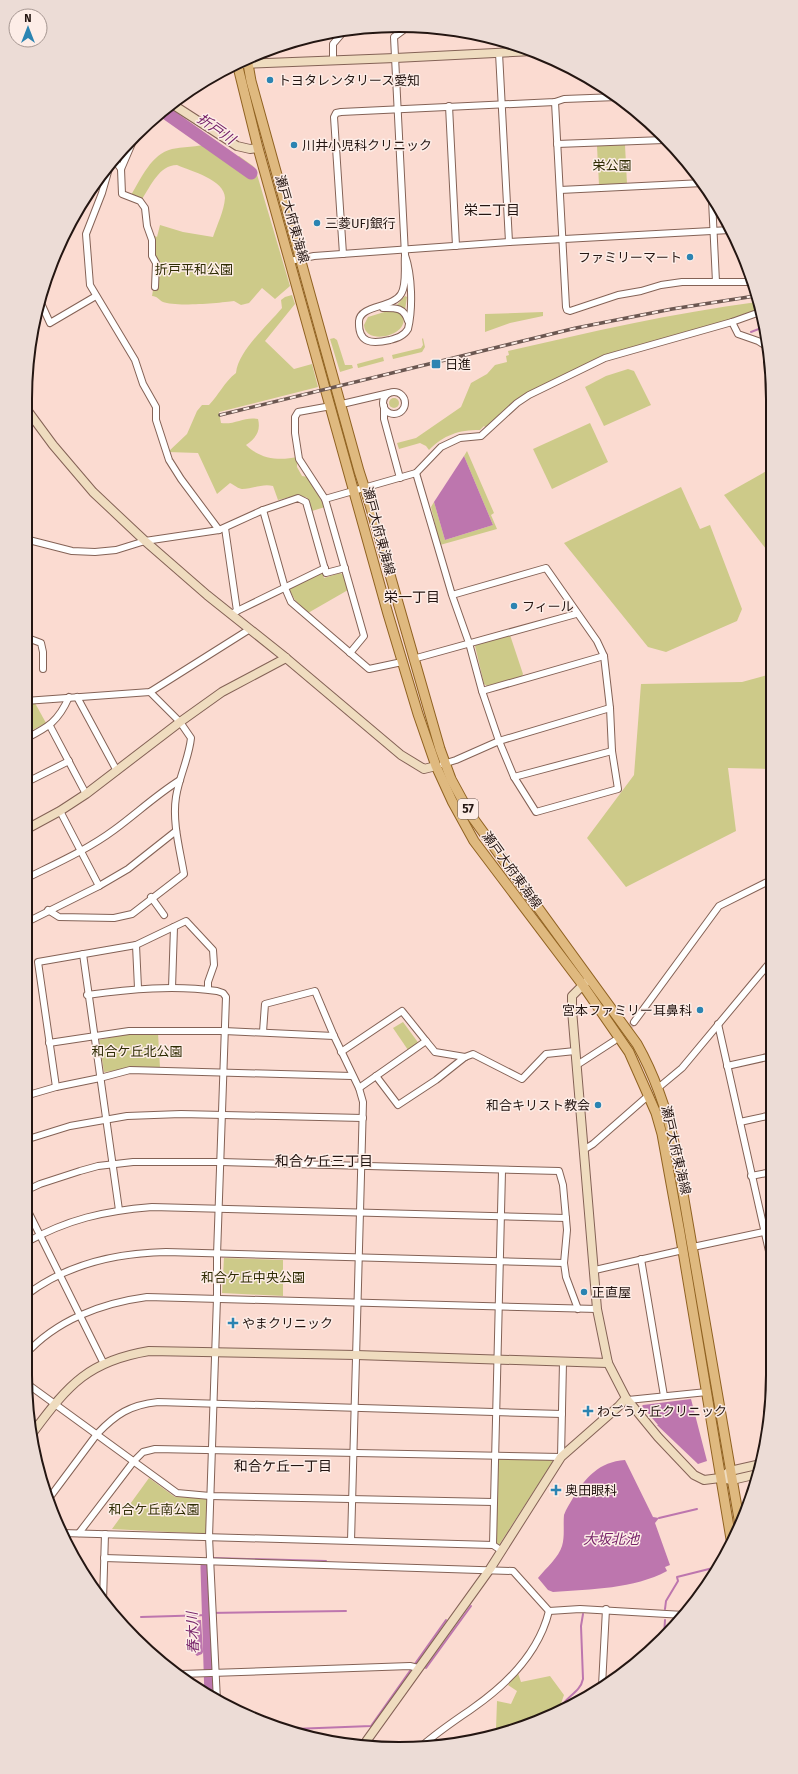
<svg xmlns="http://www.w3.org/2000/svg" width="798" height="1774" font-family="'Fira Sans','Noto Sans JP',sans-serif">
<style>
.green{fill:#cdca89}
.water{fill:#bd76ae}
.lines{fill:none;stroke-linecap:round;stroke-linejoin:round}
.stream{stroke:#bd76ae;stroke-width:2}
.river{stroke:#bd76ae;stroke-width:13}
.street-tunnel{stroke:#dbbdb4;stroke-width:6;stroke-dasharray:6 3;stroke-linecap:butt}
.street-casing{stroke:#846256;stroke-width:8}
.secondary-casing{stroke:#846256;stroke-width:10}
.primary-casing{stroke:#906221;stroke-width:11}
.street{stroke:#fff;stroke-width:6}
.secondary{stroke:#efdcbf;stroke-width:8}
.primary{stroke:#dfb97f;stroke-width:9}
.rail-casing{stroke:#6b5751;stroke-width:3.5}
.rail{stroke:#fdede7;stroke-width:2;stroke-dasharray:6;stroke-linecap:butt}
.poi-dot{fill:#2b84b2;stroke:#fdede7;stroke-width:1.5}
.labels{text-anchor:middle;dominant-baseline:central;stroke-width:3;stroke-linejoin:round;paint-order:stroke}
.shield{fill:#fdede7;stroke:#655652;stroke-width:1}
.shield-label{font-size:12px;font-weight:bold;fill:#241612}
.poi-label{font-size:13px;fill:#241612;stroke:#fdede7;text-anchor:start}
.park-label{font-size:13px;fill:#2e2c03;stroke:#fdede7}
.street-label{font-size:13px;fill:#241612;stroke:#fdede7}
.water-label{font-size:14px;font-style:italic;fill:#77236a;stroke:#fdede7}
.neighbourhood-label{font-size:14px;fill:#241612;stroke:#fdede7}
.rim{fill:none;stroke:#241612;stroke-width:2}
</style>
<rect width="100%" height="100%" fill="#fbdbd1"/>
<g class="green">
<path d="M205 142 250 175 253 171 236 159 239 156 253 166 256 171 290 286 275 299 262 288 249 303 241 305 234 301C220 303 175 307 163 302 159 300 157 296 152 296L153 290H157L158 274 154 255 155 236 157 237 160 225 183 232 213 237C217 225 224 211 225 198 225 180 191 171 177 165 159 165 151 186 142 199L131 195C141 179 151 154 172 149 182 147 193 147 203 145Z"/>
<path d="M625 145 627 184 599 185 597 146Z"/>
<path d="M292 295 295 304 265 341 294 369 312 364 318 387 219 412 221 423C235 425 245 416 258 419 261 431 256 438 246 445 260 459 279 461 297 457V467L302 476 308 477 325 507 312 511 309 500 306 497 294 496 278 500 273 486C263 483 253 489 242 489 239 489 234 485 230 483L217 494 198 453 168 452 187 434 197 411 202 405H209C219 395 224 382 236 373 238 351 268 325 282 308L281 300 285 297Z"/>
<path d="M405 296 407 297 405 310 397 305Z"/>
<path d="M757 302 759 310 733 320 603 356 530 391 514 402 486 428 484 426 480 430C458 430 444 435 429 450L426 446 420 443 399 449 397 443 416 438 461 407 471 383 487 374 495 365 507 362 506 356 509 355 508 351C590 332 673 313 757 302Z"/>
<path d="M391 310 402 314C413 335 365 347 364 325L368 317Z"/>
<path d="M543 312V316L510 323 485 332V314Z"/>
<path d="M312 314 337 399 344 434 354 470H353L321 360Z"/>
<path d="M334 338 337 340 345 365H352L353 368 340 372 330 339Z"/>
<path d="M423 338 425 347 422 352 393 359 392 355 421 348 423 345 422 339Z"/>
<path d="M383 357 384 361 358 368 357 364Z"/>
<path d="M628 369 634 371 651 405 604 426 585 387 606 376Z"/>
<circle cx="394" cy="403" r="5"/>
<path d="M590 423 608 462 552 489 533 449Z"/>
<path d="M467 451 494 513 491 515 497 529 440 545 431 507 434 502 445 540 493 525 464 456Z"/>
<path d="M770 469V552L766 549 724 495Z"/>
<path d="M681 487 700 529 710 525 742 609 737 621 666 652 648 647 564 543Z"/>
<path d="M322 571 324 578 340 573 344 575 348 590 308 613 295 600 288 588Z"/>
<path d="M510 635 523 674 522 676 487 686 484 684 475 646 477 644Z"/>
<path d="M771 674V769L728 768 736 831 626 887 587 838 634 775 641 684 742 682Z"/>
<path d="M35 703 46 723 25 734V704Z"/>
<path d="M403 1022 417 1041 418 1043 408 1050 393 1028Z"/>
<path d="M158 1033 160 1068 130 1069 104 1072 99 1040 128 1034Z"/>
<path d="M224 1258 283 1260V1296L222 1293Z"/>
<path d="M495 1456 552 1458V1463L499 1545 495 1541Z"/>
<path d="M149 1478 175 1497 207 1498V1534L112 1529Z"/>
<path d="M518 1673 521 1682 550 1676 564 1695 558 1712 519 1729 500 1734 496 1729 497 1701 511 1704 517 1691 508 1685Z"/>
</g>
<g class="water">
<path d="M464 456 493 525 445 540 434 502Z"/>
<path d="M691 1399 707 1461 698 1464 657 1425H658L642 1406 643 1405Z"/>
<path d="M625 1460 653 1517 659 1518 655 1523 670 1565 665 1567 667 1571C634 1589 591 1589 553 1592L548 1590 538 1578C546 1568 559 1557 562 1546 565 1536 563 1525 564 1515 566 1509 570 1503 573 1498 586 1477 599 1462 625 1460Z"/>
<path d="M197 1620H201L203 1652 202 1654 197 1656 195 1654V1622Z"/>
</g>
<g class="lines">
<g class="stream">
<path d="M751 332 764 327"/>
<path d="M659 1518 697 1509"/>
<path d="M213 1558 326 1561"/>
<path d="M665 1609 666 1601 678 1581 677 1577 713 1568"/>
<path d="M209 1613 346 1611"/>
<path d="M141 1617 209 1615"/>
<path d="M664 1635 665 1620"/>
<path d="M426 1668 471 1606"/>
<path d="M559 1711C563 1697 580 1694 583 1679L581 1626 583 1614"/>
<path d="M293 1729 371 1726 446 1620"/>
</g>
<g class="river">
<path d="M163 111 251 173"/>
<path d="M207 1567 211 1698"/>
</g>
<path class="street-tunnel" d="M617 1039 634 1022"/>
<g class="street-casing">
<g id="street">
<path d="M499 53 509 242"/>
<path d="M333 61V44L345 30"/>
<path d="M555 102 566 307 567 310 570 311 618 295 641 291 661 285 682 282H752"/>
<path d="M449 106 456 246"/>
<path d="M136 134 121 169 122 194 140 201 145 208 147 226 152 240V256L156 263 155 287"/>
<path d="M557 144 664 140"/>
<path d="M114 159 121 169"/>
<path d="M110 165 102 193 86 234 90 285 135 360 143 384 156 407V420L169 460 181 479 219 530"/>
<path d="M560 190 703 183"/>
<path d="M712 200 716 282"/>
<path d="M343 254 334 117 336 113 341 112 555 102 564 99 617 97"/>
<path d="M405 255 394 37 409 26"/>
<path d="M405 255C412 275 413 308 408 329 404 336 397 338 390 340 372 344 358 344 359 321 360 305 393 308 401 294 407 285 404 266 405 255Z"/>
<path d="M290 261 314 256 509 242 730 230"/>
<path d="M40 301 50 323 96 296"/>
<path d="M383 308C395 308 404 307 408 321"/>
<path d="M732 322 738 334 758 341 769 348"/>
<circle cx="394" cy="403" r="11"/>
<path d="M342 404 389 393"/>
<path d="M331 406 298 412 295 417V433L299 459 325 499 364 636 350 653"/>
<path d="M384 406V419L400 478"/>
<path d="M416 473 452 595 469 643 482 691 499 741 514 777 536 812 618 789 612 751 610 708 604 656 597 641 546 568 452 595"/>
<path d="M325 499 416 473 441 447 460 438 481 436 517 403 529 395 605 358 732 322 760 312"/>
<path d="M263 510 285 588 291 602 369 669 402 662"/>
<path d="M225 528 237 611 233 613"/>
<path d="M25 539 72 551 95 552 116 550 145 541 219 530 263 510 298 498 306 502 326 573 345 568"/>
<path d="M237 611 325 568"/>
<path d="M25 637 41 643 43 652V669"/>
<path d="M413 659 576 614"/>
<path d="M482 691 604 656"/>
<path d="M77 697 117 771"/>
<path d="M25 701 150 692 250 629"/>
<path d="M50 726 86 794"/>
<path d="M25 739C48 727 58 722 69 697"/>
<path d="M443 764 456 760 499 741 610 708"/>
<path d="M514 777 612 751"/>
<path d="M25 783 69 761"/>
<path d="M60 811 99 886"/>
<path d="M25 879C55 864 87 850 114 830 136 814 156 795 180 780"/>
<path d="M151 897 164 915"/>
<path d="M48 910 59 917 114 918 132 914 184 874C180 850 172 822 176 797 179 777 189 758 191 738L180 722 150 692"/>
<path d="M25 923 99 886 128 869 176 831"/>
<path d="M136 945 138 988"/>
<path d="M83 954 119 1210"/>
<path d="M172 988 174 927"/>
<path d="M87 995C131 989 174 985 217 991L223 993 226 997 217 1255V1298L209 1537 217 1701"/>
<path d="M634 1022 719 906 771 880"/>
<path d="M718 1024 773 1269"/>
<path d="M263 1032 265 1004 315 991 334 1036 359 1088 363 1102 351 1541"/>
<path d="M49 1043 129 1031H224L334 1036"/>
<path d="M341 1052 402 1011 426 1041"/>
<path d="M577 1065 614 1041"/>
<path d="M727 1066 772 1056"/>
<path d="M376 1076 398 1105 436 1080 465 1057 473 1054 522 1079 546 1054 575 1051"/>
<path d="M56 1087 38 962 136 945 186 921 213 950 214 965 208 982V989"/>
<path d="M359 1088 426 1041 435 1052 465 1057"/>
<path d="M658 1088 682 1068 772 960"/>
<path d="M25 1096 56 1087 100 1078 130 1070 352 1076"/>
<path d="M740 1122 772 1115"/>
<path d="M25 1140 70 1126 127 1116 181 1114 363 1118"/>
<path d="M585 1149 593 1144 649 1095"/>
<path d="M751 1176 772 1172"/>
<path d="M25 1191 40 1184 80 1171 98 1166 133 1162H221L559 1171 563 1185 567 1230 564 1263 566 1277 578 1309"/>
<path d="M25 1205 104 1364"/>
<path d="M25 1243C68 1219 104 1211 152 1207L566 1218"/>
<path d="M693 1247 773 1230"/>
<path d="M641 1259 664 1396"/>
<path d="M595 1270 683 1250"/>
<path d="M25 1296C65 1265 116 1253 166 1252L564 1263"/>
<path d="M25 1355C56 1320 102 1303 147 1297L597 1309"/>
<path d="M26 1383 177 1493 210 1496 493 1502"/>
<path d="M628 1400 707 1392"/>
<path d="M47 1501 97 1434C116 1414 130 1405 158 1402L562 1414"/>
<path d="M62 1533 493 1545 502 1551"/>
<path d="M79 1533 134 1461 143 1452 155 1449 561 1457 563 1362"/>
<path d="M493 1545 502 1171"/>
<path d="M104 1558 513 1571 549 1611"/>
<path d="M103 1601 105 1534"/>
<path d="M549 1611 580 1609 684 1615"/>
<path d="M181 1674 410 1666 418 1668"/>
<path d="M602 1686 606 1609"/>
<path d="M423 1745C439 1731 456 1720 473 1708 506 1685 539 1652 549 1611"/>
</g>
</g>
<g class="secondary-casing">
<g id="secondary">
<path d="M242 64 395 58 533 51"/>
<path d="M172 104 237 146 250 149 258 148"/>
<path d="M25 407 53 445 93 492 145 541 207 595 286 658 401 755 424 769 436 766"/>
<path d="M25 830 60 811 86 794 180 722 222 692 286 658"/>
<path d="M587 981 572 996V1010L597 1309 608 1363 626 1398 658 1437 694 1475 704 1480 720 1478 732 1480 758 1474"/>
<path d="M34 1431C69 1384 89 1361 149 1351L356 1355 608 1363"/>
<path d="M726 1474 730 1471 761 1464"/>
<path d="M365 1743 490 1569 561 1457 619 1406 626 1398"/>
</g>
</g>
<g class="primary-casing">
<g id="primary">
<path d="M247 58 251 81 359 471 370 505 440 749 451 779 470 814 637 1044C655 1076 667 1111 675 1147L740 1525"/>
<path d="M237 63 258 148 388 614 418 714 436 766 452 801 474 841 582 984 629 1052 656 1113 662 1134 680 1233 731 1539"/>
</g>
</g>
<use href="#street" class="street"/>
<use href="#secondary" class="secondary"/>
<use href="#primary" class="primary"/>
<g class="rail-casing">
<path id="rail" d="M220 415 576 328 672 309 755 296"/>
</g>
<use href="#rail" class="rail"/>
</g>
<g class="poi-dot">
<circle cx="270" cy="80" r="4"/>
<circle cx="294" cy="145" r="4"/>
<circle cx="317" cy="223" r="4"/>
<circle cx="690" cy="257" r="4"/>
<rect x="431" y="359" width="10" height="10" rx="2"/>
<circle cx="514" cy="606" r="4"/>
<circle cx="700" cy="1010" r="4"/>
<circle cx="598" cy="1105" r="4"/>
<circle cx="584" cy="1292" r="4"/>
<path d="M231 1317h4v4h4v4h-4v4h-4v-4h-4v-4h4z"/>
<path d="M586 1405h4v4h4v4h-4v4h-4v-4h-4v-4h4z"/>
<path d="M554 1484h4v4h4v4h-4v4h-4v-4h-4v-4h4z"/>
</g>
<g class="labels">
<rect class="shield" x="458" y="799" width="20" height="20" rx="3"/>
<g class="shield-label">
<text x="468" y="809">57</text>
</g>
<g class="poi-label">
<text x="278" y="80">トヨタレンタリース愛知</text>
<text x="302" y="145">川井小児科クリニック</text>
<text x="325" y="223">三菱UFJ銀行</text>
<text x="682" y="257" text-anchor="end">ファミリーマート</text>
<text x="445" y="364">日進</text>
<text x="522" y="606">フィール</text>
<text x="692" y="1010" text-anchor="end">宮本ファミリー耳鼻科</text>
<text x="590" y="1105" text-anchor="end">和合キリスト教会</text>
<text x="592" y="1292">正直屋</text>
<text x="242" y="1323">やまクリニック</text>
<text x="597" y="1411">わごうヶ丘クリニック</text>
<text x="565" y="1490">奥田眼科</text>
</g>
<g class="park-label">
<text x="612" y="165">栄公園</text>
<text x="194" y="269">折戸平和公園</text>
<text x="137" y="1051">和合ケ丘北公園</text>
<text x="253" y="1277">和合ケ丘中央公園</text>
<text x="154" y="1509">和合ケ丘南公園</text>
</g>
<g class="street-label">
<text transform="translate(292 219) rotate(74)">瀬戸大府東海線</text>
<text transform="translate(379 531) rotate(75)">瀬戸大府東海線</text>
<text transform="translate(512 870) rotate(54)">瀬戸大府東海線</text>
<text transform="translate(676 1150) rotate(77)">瀬戸大府東海線</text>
</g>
<g class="water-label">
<text transform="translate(216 129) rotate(35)">折戸川</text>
<text x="611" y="1539">大坂北池</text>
<text transform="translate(193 1633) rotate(-92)">春木川</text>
</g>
<g class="neighbourhood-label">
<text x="492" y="210">栄二丁目</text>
<text x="412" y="597">栄一丁目</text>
<text x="324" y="1161">和合ケ丘三丁目</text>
<text x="283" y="1466">和合ケ丘一丁目</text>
</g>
</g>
<path d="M0 0H798V1774H0ZM399 32H399A367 367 0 0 1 766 399V1375A367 367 0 0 1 399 1742H399A367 367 0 0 1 32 1375V399A367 367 0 0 1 399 32Z" fill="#ecdcd6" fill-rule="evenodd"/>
<path class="rim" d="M399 32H399A367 367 0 0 1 766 399V1375A367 367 0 0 1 399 1742H399A367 367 0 0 1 32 1375V399A367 367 0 0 1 399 32Z"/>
<g transform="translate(28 28)"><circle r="19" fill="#fdede7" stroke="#a69792"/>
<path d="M0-3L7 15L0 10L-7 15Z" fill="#2b84b2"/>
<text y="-6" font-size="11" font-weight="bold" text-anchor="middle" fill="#241612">N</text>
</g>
</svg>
